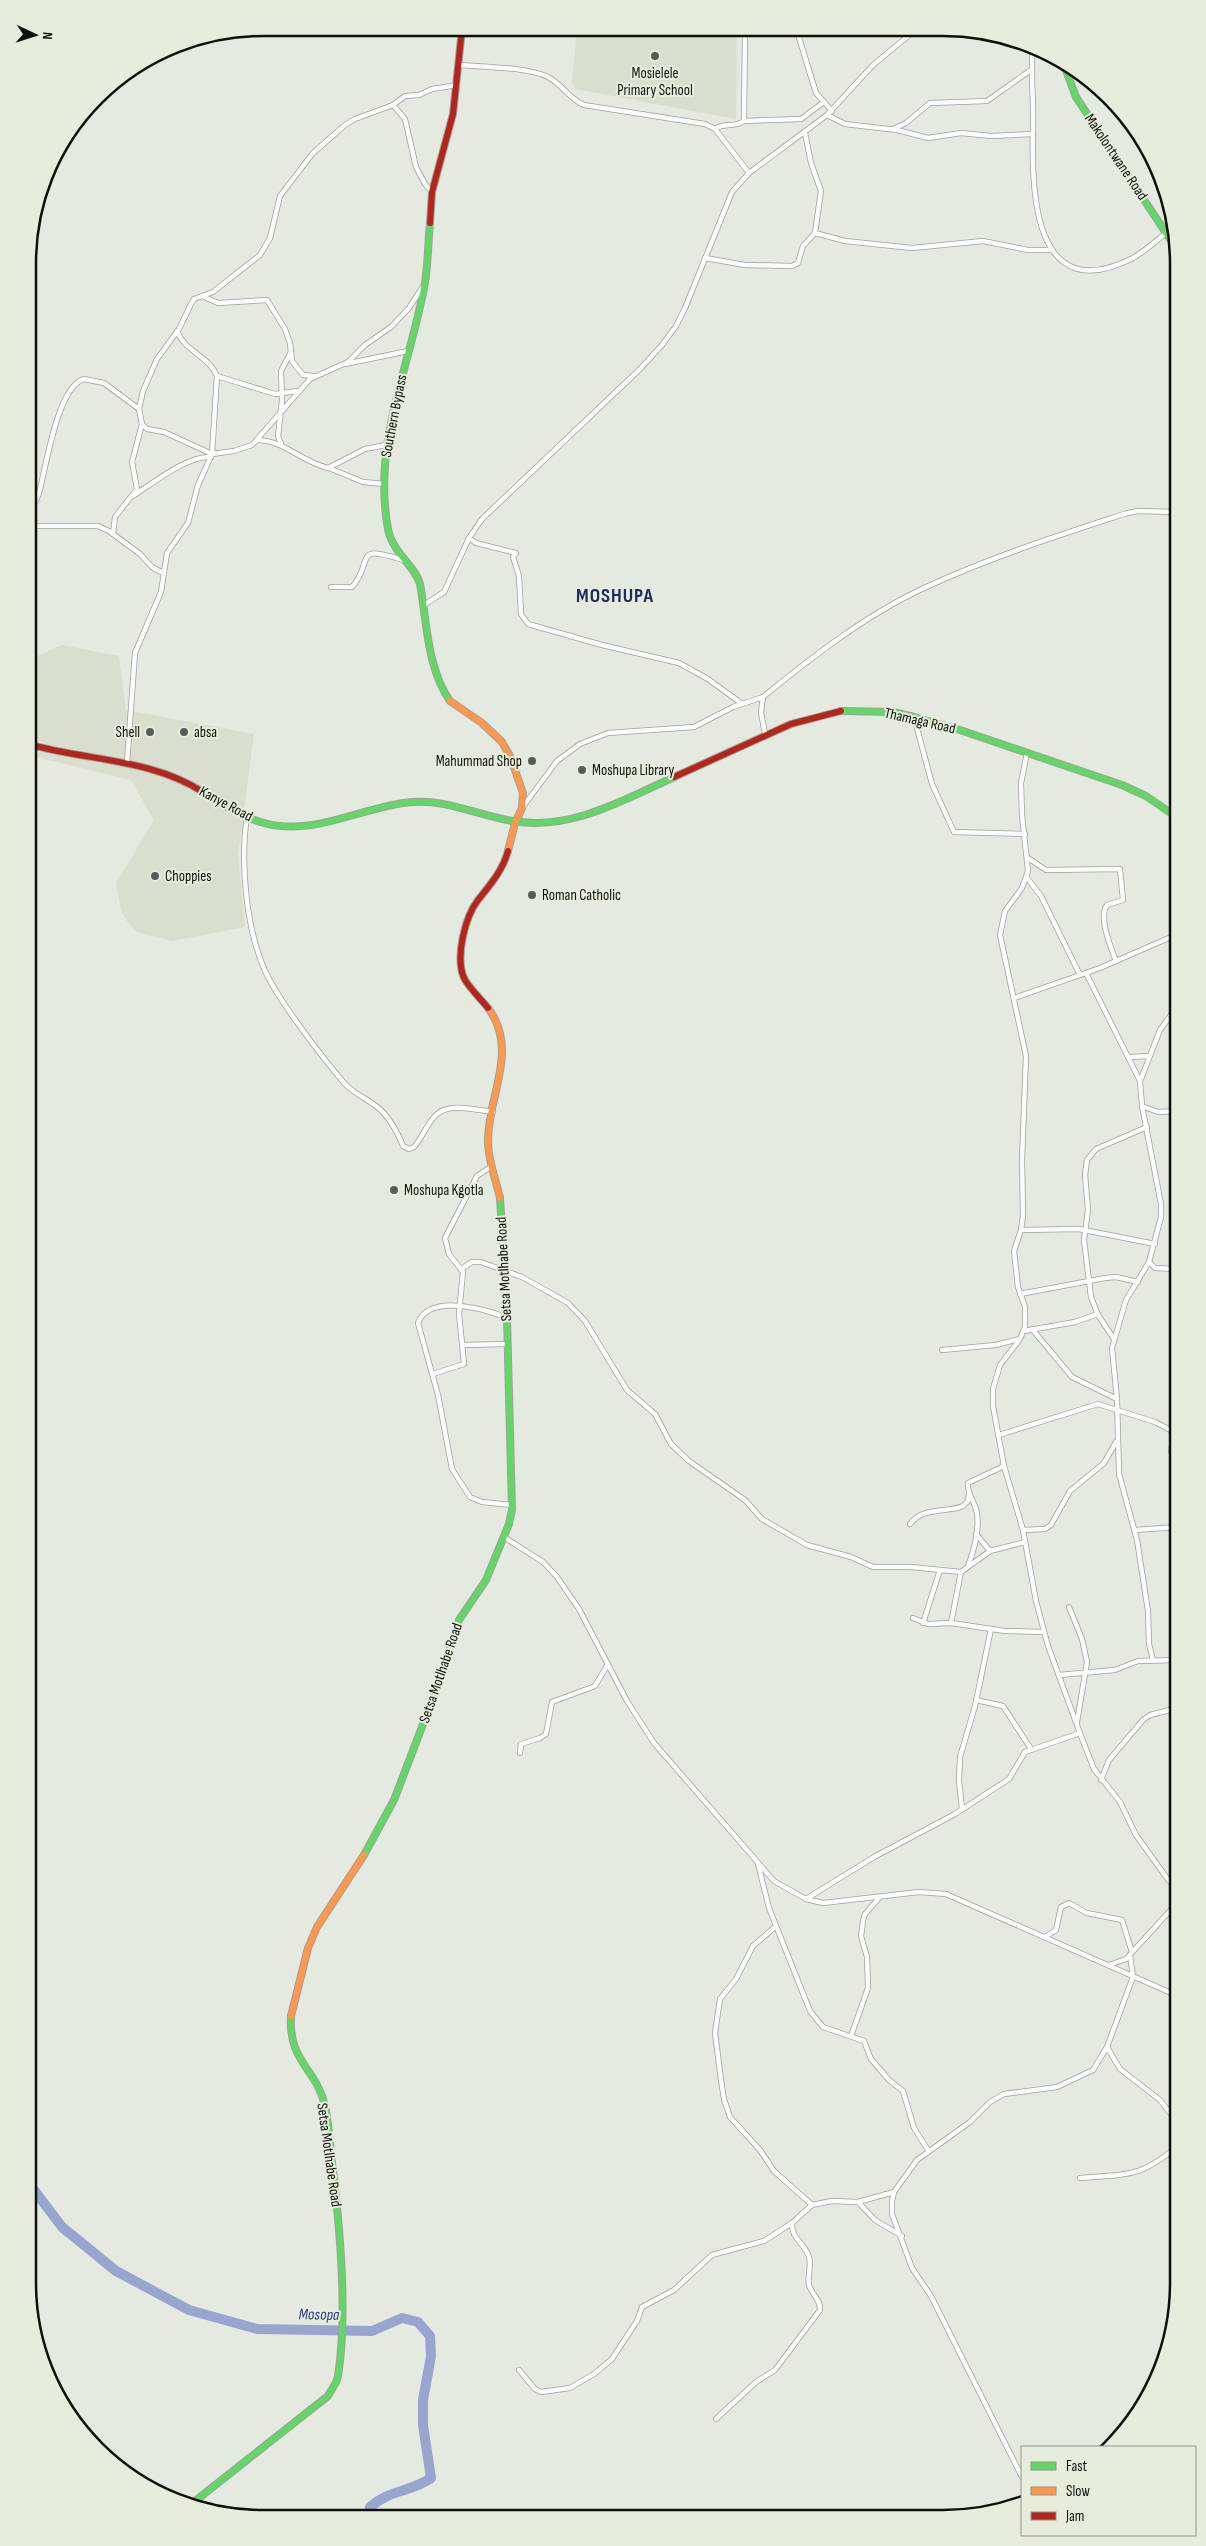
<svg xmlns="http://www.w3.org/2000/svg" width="1206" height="2546" font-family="'Sofia Sans Condensed',sans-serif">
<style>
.built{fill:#d9dfcf}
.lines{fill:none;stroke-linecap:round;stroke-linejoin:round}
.river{stroke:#99a5cf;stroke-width:10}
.street-casing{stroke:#9ea19a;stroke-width:6}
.fast-casing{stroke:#9ea19a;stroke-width:8}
.slow-casing{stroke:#9ea19a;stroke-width:8}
.jam-casing{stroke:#9ea19a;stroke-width:8}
.street{stroke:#fbfcfa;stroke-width:4.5}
.fast{stroke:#63d668;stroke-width:6}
.slow{stroke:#ff974d;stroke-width:6}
.jam{stroke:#b3261e;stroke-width:6}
.poi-dot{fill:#595c56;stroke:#e6eddd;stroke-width:2}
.labels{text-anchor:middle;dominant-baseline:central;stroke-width:4;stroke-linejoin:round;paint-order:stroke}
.poi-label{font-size:15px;fill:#0e100b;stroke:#e6eddd;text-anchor:start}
.street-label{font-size:15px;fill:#0e100b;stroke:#e6eddd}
.water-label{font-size:16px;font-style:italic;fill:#2f3986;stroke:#e6eddd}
.district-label{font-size:20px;font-weight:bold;letter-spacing:1px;fill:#212961;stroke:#e6eddd}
.rim{fill:none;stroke:#0e100b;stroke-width:2.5}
</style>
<rect width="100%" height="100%" fill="#e5eae0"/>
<g class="built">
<path d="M577 29 737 30 736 119 575 89 572 81Z"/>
<path d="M62 645 119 656 126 710 254 734 238 855 245 927 172 941 137 932 127 921 121 911 116 883 154 820 131 780 28 755V660Z"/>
</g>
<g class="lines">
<path class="river" d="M28 2182 62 2227 116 2271 189 2310 257 2329 372 2331 402 2318 418 2322 430 2336 431 2356 423 2400V2425L431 2478C409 2493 391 2489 370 2507L369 2515"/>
<g class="street-casing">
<g id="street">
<path d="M797 31 816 93 832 111"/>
<path d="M1033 47C1030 74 1034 100 1033 127 1031 191 1033 309 1133 258 1145 251 1156 241 1166 233"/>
<path d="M460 65C484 67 528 67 548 77 562 84 569 99 584 105L705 124 715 129 749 173"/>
<path d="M393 105 405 119 416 167 425 184 432 192"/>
<path d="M827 115 845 124 897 130 928 138 961 133 991 136 1033 134"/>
<path d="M744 121 745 30"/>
<path d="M715 129C724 122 735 128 744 121L801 119 824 102"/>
<path d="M893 129 906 123 930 103 987 101 1031 70"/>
<path d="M805 133 811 163 821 191 815 233 845 241 912 248 983 241 1028 250H1051"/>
<path d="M705 258 745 265 792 266 798 263 803 246 815 233"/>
<path d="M422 288 409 308 391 327 365 345 348 362 310 379 252 445 234 451 212 454 164 432 147 429 142 424 139 409 143 391 157 359 179 329 191 304 194 299 213 292 260 255 270 238 280 196 313 153 345 125 355 119 393 105 405 96 419 95 432 89 457 85"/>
<path d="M202 296 218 303 267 300 285 329 290 343 292 361 303 375 314 376"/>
<path d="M345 364 408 351"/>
<path d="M217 376 275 394 298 391"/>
<path d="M258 440C285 441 302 462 328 468L365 449 386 445"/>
<path d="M281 444 278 436 282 401 281 371 291 352"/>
<path d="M329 468 363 482 385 484"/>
<path d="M133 496C153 483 188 455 211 457"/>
<path d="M28 509 36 501 39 493C46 468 57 387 84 379L104 383 139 409"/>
<path d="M28 526H98L109 531 140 554 152 567 163 573"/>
<path d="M113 534 115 517 137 489 132 462 142 424"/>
<path d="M469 538 476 543 516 553 513 557 519 576 521 614 528 624 602 645 679 663 708 679 741 703"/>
<path d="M331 587H352C375 561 351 543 403 560"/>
<path d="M424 605 444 592 469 538 482 519 640 369 662 345 676 326 685 308 732 192 749 173 827 115 873 65 913 32"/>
<path d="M914 717 932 784 954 832 1025 834"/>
<path d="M765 734 761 712 763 697C812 657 866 615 924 588 988 558 1057 536 1124 514L1137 511 1178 512"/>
<path d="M1027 753 1021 783 1022 815 1028 871 1022 888 1005 911 1000 935 1026 1056 1022 1160 1023 1216 1021 1230 1014 1251 1018 1287 1025 1307V1327L1020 1339 1000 1365 993 1389V1406L1004 1466 1023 1530 1036 1601 1048 1646 1081 1736 1094 1769 1120 1802 1136 1835 1169 1881 1178 1888"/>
<path d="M127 763 135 653 161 592 167 553 188 523 198 485 212 454 217 376C209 356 185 352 177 331"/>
<path d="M522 808 557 761 580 744 608 733 694 727 733 707 763 697"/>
<path d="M247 816C240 863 246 930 266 973 281 1004 322 1057 345 1084 354 1093 365 1098 376 1106 389 1116 397 1131 403 1146L409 1149 414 1147C422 1138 426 1126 434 1117 447 1101 475 1110 493 1112"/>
<path d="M1028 858 1046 870 1120 869 1123 900 1107 905C1098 917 1111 948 1116 961"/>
<path d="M1027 878 1041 896 1080 975"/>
<path d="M1086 973 1140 1081 1142 1106 1161 1204V1217L1149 1262 1126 1300 1112 1348 1117 1399 1119 1474 1137 1540 1148 1611 1149 1644 1153 1660"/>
<path d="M1014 998 1100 968 1178 934"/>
<path d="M1129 1057 1149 1056"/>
<path d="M1141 1079 1160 1030 1178 1005"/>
<path d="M1142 1106 1158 1112 1178 1111"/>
<path d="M1021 1230 1079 1229 1155 1244"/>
<path d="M1149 1262 1155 1268 1178 1269"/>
<path d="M461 1269 472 1262H481L522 1277 568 1303 585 1321 627 1390 655 1414 671 1444 689 1461 745 1500 762 1519 807 1545 851 1557 873 1567H911L961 1572 990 1551 1025 1542"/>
<path d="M1020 1294 1105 1278 1116 1277 1138 1282"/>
<path d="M507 1318C487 1309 429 1293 418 1323L438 1395 452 1469 470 1497 482 1502 512 1505"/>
<path d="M1032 1329 1072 1377 1117 1399"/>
<path d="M1024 1331 1075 1322 1098 1314"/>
<path d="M1114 1339 1098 1315 1091 1297 1084 1240 1088 1210 1085 1175 1087 1160 1096 1149 1147 1127"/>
<path d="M463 1345 508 1344"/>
<path d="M942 1350 996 1345 1019 1339"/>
<path d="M433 1374 464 1364 459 1314 463 1272 449 1254 445 1238 477 1176 492 1166"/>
<path d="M1174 1432 1171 1451 1178 1470"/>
<path d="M999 1435 1098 1404 1155 1422 1178 1434"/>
<path d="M910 1524C923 1506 948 1513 963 1506L968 1501 969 1495"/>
<path d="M1023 1530 1045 1529 1051 1525 1070 1491 1104 1463 1116 1442"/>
<path d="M1135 1530 1178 1527"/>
<path d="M976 1534 990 1551"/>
<path d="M504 1537 543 1562 557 1577 579 1609 627 1701 654 1743 774 1881 806 1899 823 1903 919 1892 946 1894 1178 1996"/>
<path d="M968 1566C974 1550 981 1527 976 1509 973 1499 967 1494 968 1483L1004 1466"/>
<path d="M1069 1607 1082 1639 1087 1662 1077 1722"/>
<path d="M913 1618 928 1624 951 1623 1005 1631 1044 1632"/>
<path d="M923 1623 940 1570"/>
<path d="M951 1623 961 1572"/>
<path d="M1059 1675 1115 1670 1138 1661 1178 1660"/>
<path d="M976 1700 1003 1706 1031 1749"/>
<path d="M520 1753 521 1744 540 1738 546 1734 552 1702 595 1686 608 1664"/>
<path d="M1101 1780 1109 1760 1143 1720 1150 1715 1178 1708"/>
<path d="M962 1809 959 1781 960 1757 975 1706 991 1629"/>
<path d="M758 1864 769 1908 810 2011 823 2027 864 2041 871 2059 889 2080 903 2091 914 2128 928 2150"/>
<path d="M806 1899 874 1857 955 1814 1009 1779 1025 1752 1080 1733"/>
<path d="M776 1926 753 1946 736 1979 720 1999 715 2033 721 2080 724 2099 730 2117 760 2150 774 2171 812 2205"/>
<path d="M1045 1937 1056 1930 1061 1907 1069 1903 1087 1913 1122 1920 1132 1952"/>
<path d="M1109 1965 1126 1959 1178 1902"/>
<path d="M851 2036 868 1988 867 1957 861 1936 863 1921 865 1914 879 1898"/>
<path d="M1107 2047 1120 2069 1160 2100 1178 2123"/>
<path d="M1080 2178C1129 2174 1139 2178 1178 2146"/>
<path d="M858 2202 875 2220 902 2236"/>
<path d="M519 2370 535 2389 541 2392 570 2388 594 2374 612 2359 637 2321 642 2307 674 2290 712 2255 764 2241 792 2223 812 2205 832 2201 858 2202 894 2192"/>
<path d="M716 2419 756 2382 775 2370 820 2310C821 2300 812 2295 809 2285 807 2276 812 2266 809 2257 805 2243 791 2239 792 2223"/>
<path d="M1022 2477 931 2296 912 2268 892 2214V2201L894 2192 917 2160 970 2122 990 2102 1004 2094 1057 2087 1093 2070 1107 2047 1133 1977 1130 1955"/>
</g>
</g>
<g class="fast-casing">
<g id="fast">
<path d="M1063 62 1076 97 1176 248"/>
<path d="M430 223C428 243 428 264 425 283 410 367 372 442 388 529 392 552 416 567 420 584 427 622 427 668 450 701"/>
<path d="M841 711 893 712 914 717 960 730 1122 785 1146 796 1178 818"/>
<path d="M203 792C222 804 242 817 264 823 314 837 363 806 412 802 447 799 479 816 513 821 570 831 624 800 674 777"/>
<path d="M364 1855 394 1800 435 1693 459 1620 486 1580 509 1524 512 1510 507 1318 500 1198"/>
<path d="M190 2505 328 2396C331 2390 337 2383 338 2376 348 2313 340 2227 332 2163 330 2144 329 2125 325 2106 317 2069 288 2062 291 2016"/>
</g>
</g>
<g class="slow-casing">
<g id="slow">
<path d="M450 701 482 723 502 742 510 756 523 793 522 808 515 823 508 851"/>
<path d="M488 1008C520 1050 487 1097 488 1142 488 1160 496 1180 500 1198"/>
<path d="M291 2016 308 1948 317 1927 364 1855"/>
</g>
</g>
<g class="jam-casing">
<g id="jam">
<path d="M430 223 432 192 453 114 462 29"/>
<path d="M28 744C87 761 150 758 203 792"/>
<path d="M674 777 791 724 841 711"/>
<path d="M488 1008C481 999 469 988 464 978 455 957 465 917 478 900 490 885 503 870 508 851"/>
</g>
</g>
<use href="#street" class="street"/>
<use href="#fast" class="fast"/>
<use href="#slow" class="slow"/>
<use href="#jam" class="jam"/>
</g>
<g class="poi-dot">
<circle cx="655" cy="56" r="5"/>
<circle cx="150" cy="732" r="5"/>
<circle cx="184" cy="732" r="5"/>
<circle cx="532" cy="761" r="5"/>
<circle cx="582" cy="770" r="5"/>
<circle cx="155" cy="876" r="5"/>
<circle cx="532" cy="895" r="5"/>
<circle cx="394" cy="1190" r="5"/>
</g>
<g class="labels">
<g class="poi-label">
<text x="655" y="73" text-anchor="middle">Mosielele<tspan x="655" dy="17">Primary School</tspan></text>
<text x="140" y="732" text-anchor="end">Shell</text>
<text x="194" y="732">absa</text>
<text x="522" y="761" text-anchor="end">Mahummad Shop</text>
<text x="592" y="770">Moshupa Library</text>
<text x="165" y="876">Choppies</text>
<text x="542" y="895">Roman Catholic</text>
<text x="404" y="1190">Moshupa Kgotla</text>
</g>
<g class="street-label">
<text transform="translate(1116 157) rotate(56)">Makolontwane Road</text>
<text transform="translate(394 416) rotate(-79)">Southern Bypass</text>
<text transform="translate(920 721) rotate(13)">Thamaga Road</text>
<text transform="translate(226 804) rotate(28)">Kanye Road</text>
<text transform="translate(504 1269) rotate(-93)">Setsa Motlhabe Road</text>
<text transform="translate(441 1673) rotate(-71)">Setsa Motlhabe Road</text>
<text transform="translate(329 2155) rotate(82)">Setsa Motlhabe Road</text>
</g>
<g class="water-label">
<text transform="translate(319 2315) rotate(1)">Mosopa</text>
</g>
<g class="district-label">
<text x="615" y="596">MOSHUPA</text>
</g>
</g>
<path d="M0 0H1206V2546H0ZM263 36H943A227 227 0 0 1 1170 263V2283A227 227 0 0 1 943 2510H263A227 227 0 0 1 36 2283V263A227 227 0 0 1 263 36Z" fill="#e6eddd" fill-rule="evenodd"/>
<path class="rim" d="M263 36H943A227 227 0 0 1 1170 263V2283A227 227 0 0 1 943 2510H263A227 227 0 0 1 36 2283V263A227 227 0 0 1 263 36Z"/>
<rect x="1021" y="2446" width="175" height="90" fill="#e6eddd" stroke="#909589"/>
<rect x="1031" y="2462" width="25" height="8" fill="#63d668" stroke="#909589"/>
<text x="1066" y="2471" font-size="15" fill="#0e100b">Fast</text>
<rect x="1031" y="2487" width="25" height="8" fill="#ff974d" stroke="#909589"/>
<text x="1066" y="2496" font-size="15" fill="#0e100b">Slow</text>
<rect x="1031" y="2512" width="25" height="8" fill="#b3261e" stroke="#909589"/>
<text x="1066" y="2521" font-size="15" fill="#0e100b">Jam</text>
<g transform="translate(35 35) rotate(94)" stroke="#e6eddd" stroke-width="4" paint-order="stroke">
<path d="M0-4L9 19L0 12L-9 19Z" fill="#0e100b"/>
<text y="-8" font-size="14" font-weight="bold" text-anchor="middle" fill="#0e100b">N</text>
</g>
</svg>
